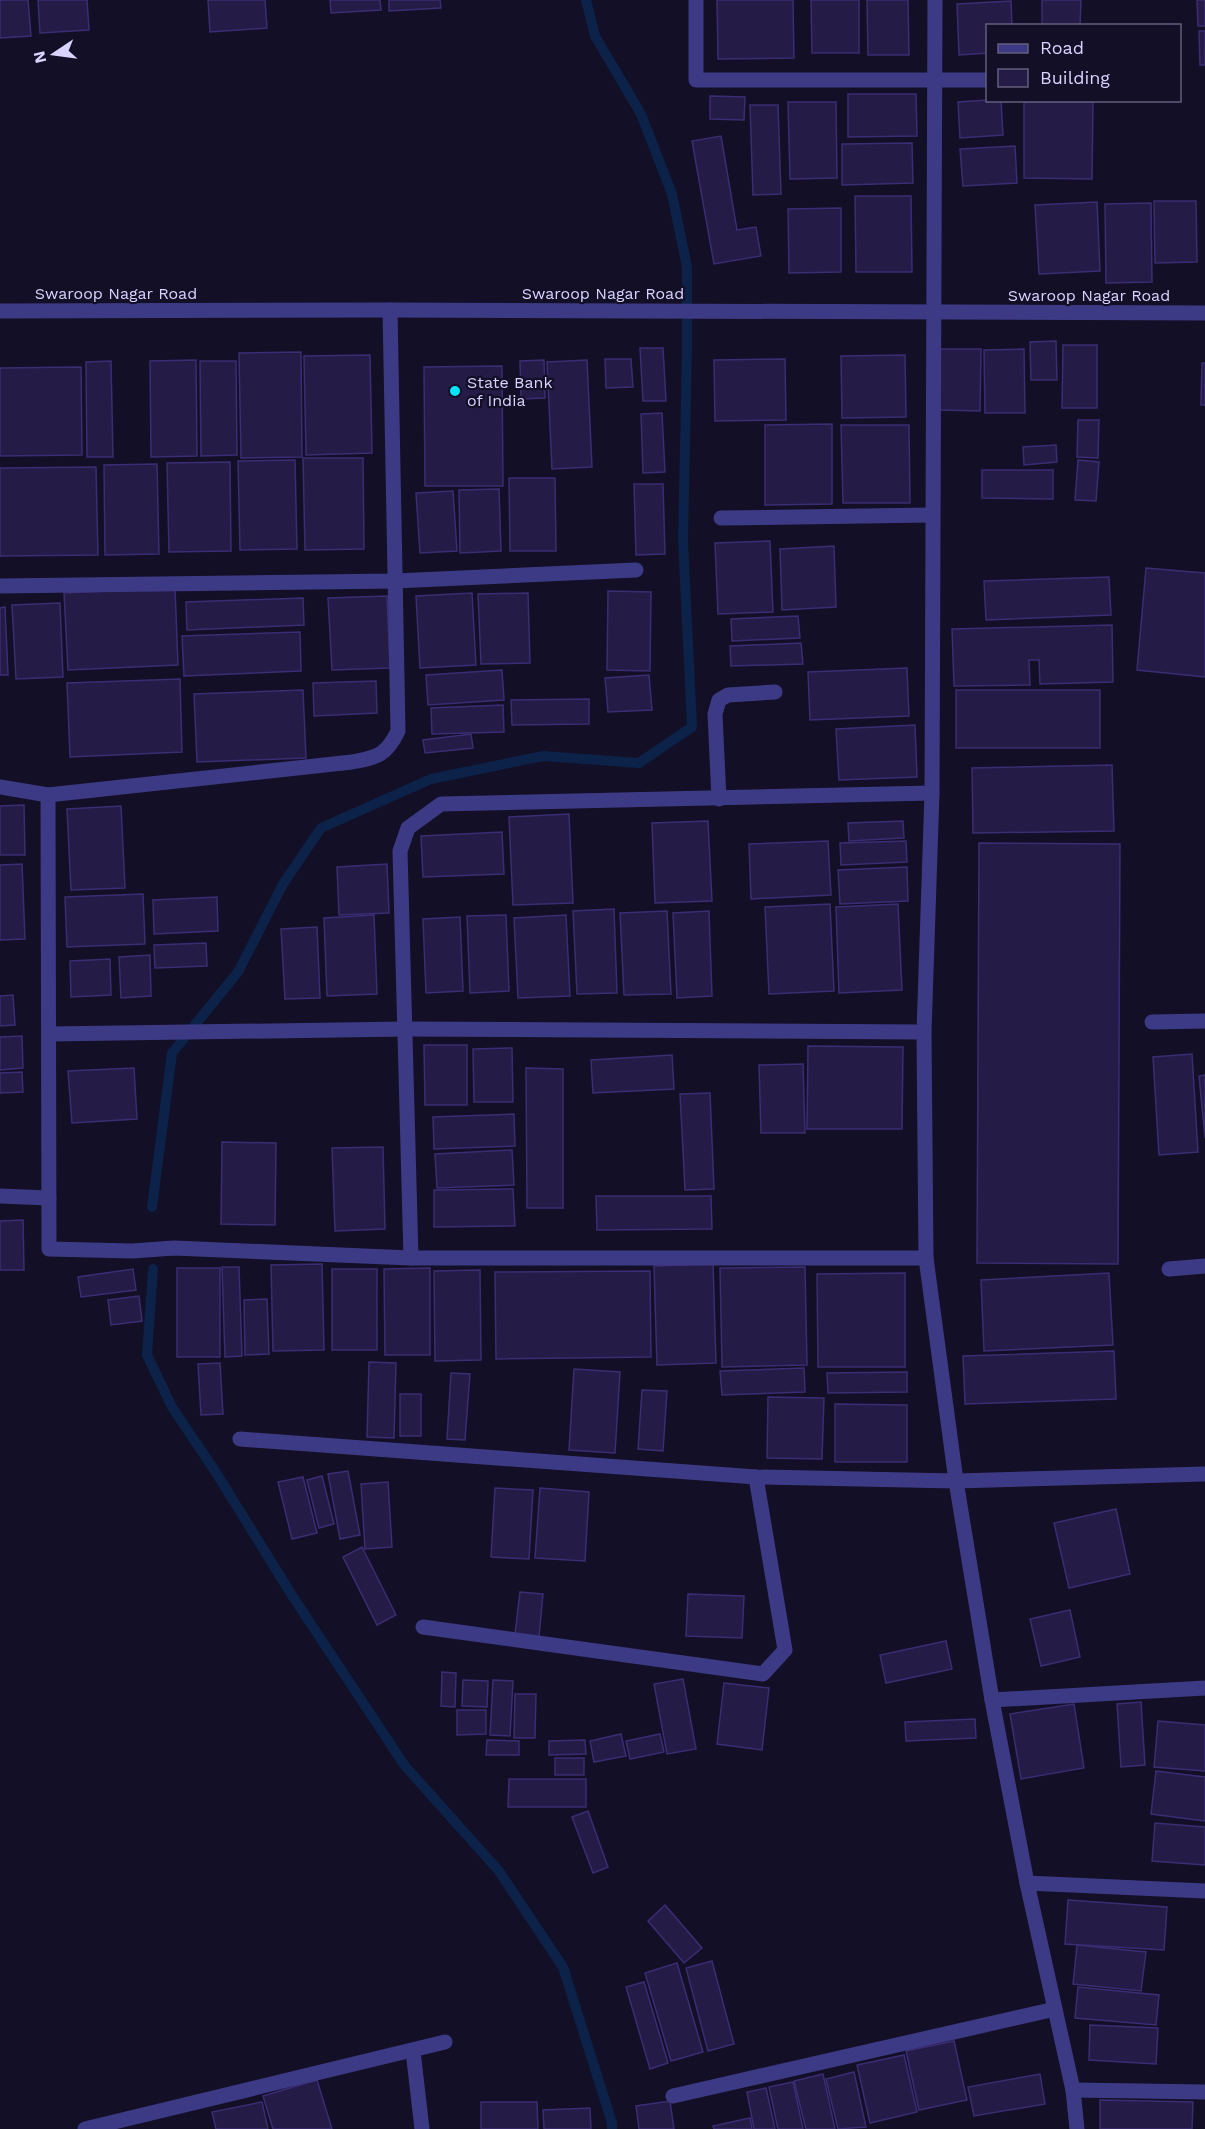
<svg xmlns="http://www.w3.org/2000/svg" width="1205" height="2129" font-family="'Work Sans',sans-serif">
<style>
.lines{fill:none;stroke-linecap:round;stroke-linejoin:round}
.stream{stroke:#0c2248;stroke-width:10}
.building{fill:#241b47;stroke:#3b2d73;stroke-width:1.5}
.street{stroke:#3d3a85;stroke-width:15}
.poi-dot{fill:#00e5ff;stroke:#130f26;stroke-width:2}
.labels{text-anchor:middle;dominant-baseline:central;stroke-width:4.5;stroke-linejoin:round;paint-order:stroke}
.street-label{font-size:16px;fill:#d9d4ff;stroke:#130f26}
.poi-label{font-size:16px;fill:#d9d4ff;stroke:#130f26;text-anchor:start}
</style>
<rect width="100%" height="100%" fill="#130f26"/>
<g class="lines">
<g class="stream">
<path d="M152 1207 172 1053 238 972 283 884 321 828 431 779 543 756 639 763 692 727 683 540 687 350V267L672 194 641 114 595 36 586 0"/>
<path d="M153 1269 147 1355 172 1407 215 1471 293 1597 405 1766 499 1871 563 1967 612 2123V2129"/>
</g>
</g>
<g class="building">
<path d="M0 0H28L31 36 0 38Z"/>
<path d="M38 0H87L89 30 40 33Z"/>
<path d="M208 0H265L267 28 210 32Z"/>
<path d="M330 0H380L381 10 331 13Z"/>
<path d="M389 0H440L441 8 389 11Z"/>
<path d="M717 0H793L794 58 718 59Z"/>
<path d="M811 0H859V53H812Z"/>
<path d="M867 0H908L909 55H868Z"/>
<path d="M1042 0H1081L1080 26H1042Z"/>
<path d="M1197 0H1205V26H1198Z"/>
<path d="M1011 1 1012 26H988V53L959 55 957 4Z"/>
<path d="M1199 31H1205V65H1200Z"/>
<path d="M848 94H916L917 136 848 137Z"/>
<path d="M710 96 745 97 744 120 710 119Z"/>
<path d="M988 100H1001L1003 135 960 138 958 102Z"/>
<path d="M788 102H836L837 178 790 179Z"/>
<path d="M1024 102H1093L1092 179 1024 178Z"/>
<path d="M750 105H778L781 194 753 195Z"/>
<path d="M721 136 737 230 756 227 761 256 714 264 692 141Z"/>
<path d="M912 143 913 183 842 185V144Z"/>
<path d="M1015 146 1017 183 963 186 960 149Z"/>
<path d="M855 196H911L912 272H856Z"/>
<path d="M1154 201H1196L1197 262 1155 263Z"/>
<path d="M1097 202 1100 271 1039 274 1035 205Z"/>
<path d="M1151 203 1152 282 1106 283 1105 204Z"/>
<path d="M841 208V272L789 273 788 209Z"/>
<path d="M1056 341 1057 380H1031L1030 342Z"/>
<path d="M1063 345H1097V408H1062Z"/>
<path d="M640 348H663L666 401H643Z"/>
<path d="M940 349H981L980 411 940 410Z"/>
<path d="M1024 349 1025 413H985L984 350Z"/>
<path d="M301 352 302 457 241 458 239 353Z"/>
<path d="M370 355 372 453 306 455 304 356Z"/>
<path d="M905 355 906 417 842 418 841 356Z"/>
<path d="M605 359H631L633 387 606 388Z"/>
<path d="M785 359 786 420 715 421 714 360Z"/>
<path d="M196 360 197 456 151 457 150 361Z"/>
<path d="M544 360 545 398 521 399 520 361Z"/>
<path d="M587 360 592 467 552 469 547 362Z"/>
<path d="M111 361 113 457H87L86 362Z"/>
<path d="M200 361H236L237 455 201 456Z"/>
<path d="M1202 363H1205V405H1201Z"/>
<path d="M502 366 503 486H425L424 367Z"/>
<path d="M81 367 82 455 0 456V368Z"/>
<path d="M662 413 665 472 643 473 641 414Z"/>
<path d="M1078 420H1099L1098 458 1077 457Z"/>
<path d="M832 424V504L765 505V425Z"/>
<path d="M841 425H909L910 503H843Z"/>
<path d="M1056 445 1057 462 1024 465 1023 447Z"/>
<path d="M303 458H363L364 549 305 550Z"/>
<path d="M295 460 297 549 240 550 238 461Z"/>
<path d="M1078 460 1099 462 1096 501 1075 500Z"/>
<path d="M230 462 231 551 169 552 167 463Z"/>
<path d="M157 464 159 554 105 555 104 465Z"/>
<path d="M96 467 98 555 0 556V468Z"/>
<path d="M982 470H1053V499L982 498Z"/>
<path d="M509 478H555L556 551H510Z"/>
<path d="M634 484H663L665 554 636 555Z"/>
<path d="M499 489 501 551 460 553 459 490Z"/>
<path d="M453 491 457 551 420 553 416 493Z"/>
<path d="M770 541 773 612 718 614 715 543Z"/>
<path d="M834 546 836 607 782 610 780 549Z"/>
<path d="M1146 568 1205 573V677L1137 670Z"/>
<path d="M1109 577 1111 615 986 620 984 581Z"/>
<path d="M175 588 178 665 68 670 64 593Z"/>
<path d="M608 591 651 592 650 671 607 670Z"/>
<path d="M472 593 476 665 420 668 416 596Z"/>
<path d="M528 593 530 663 481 664 478 594Z"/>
<path d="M387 596 390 668 332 670 328 598Z"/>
<path d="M303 598 304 625 187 630 186 602Z"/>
<path d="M60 603 63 677 16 679 12 605Z"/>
<path d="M5 607 8 675H0V608Z"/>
<path d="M798 616 800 638 732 641 731 619Z"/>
<path d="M1112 625 1113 682 1040 684 1039 660H1029L1030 685 954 686 952 629Z"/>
<path d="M300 632 301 671 184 676 182 636Z"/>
<path d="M801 643 803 664 731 666 730 646Z"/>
<path d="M907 668 909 716 810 720 808 672Z"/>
<path d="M502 670 504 700 428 705 426 675Z"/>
<path d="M649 675 652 710 608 712 605 678Z"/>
<path d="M180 679 182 752 70 757 67 683Z"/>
<path d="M376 681 377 713 314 716 313 683Z"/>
<path d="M303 690 306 758 197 762 194 694Z"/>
<rect x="956" y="690" width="144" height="58"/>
<path d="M589 699V724L512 725 511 700Z"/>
<path d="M503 705 504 732 432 734 431 708Z"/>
<path d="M915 725 917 777 839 780 836 729Z"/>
<path d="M471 734 473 748 425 753 423 740Z"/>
<path d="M1112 765 1114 831 973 833 972 768Z"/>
<path d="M24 805 25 855H0V806Z"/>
<path d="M121 806 125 888 71 890 67 809Z"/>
<path d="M569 814 573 903 513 905 509 817Z"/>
<path d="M708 821 712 901 655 903 652 823Z"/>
<path d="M903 821 904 838 849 841 848 823Z"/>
<path d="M502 832 504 874 423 877 421 836Z"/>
<path d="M828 841 831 895 751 899 749 844Z"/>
<path d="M906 841 907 862 841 865 840 843Z"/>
<path d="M979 843 1120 844 1118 1264 977 1263Z"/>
<path d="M22 864 25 939 0 940V865Z"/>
<path d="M387 864 389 913 339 915 337 867Z"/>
<path d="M907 867 908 901 840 904 838 870Z"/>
<path d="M143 894 145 944 67 947 65 897Z"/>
<path d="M217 897 218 931 154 934 153 900Z"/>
<path d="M830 904 834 991 769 994 765 907Z"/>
<path d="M898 904 902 990 839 993 836 907Z"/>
<path d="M614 909 617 993 577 994 573 911Z"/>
<path d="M667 911 671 994 624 995 620 913Z"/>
<path d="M709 911 712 996 677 998 673 913Z"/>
<path d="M374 915 377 994 327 996 324 918Z"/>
<path d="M506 915 509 991 470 993 467 916Z"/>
<path d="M566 915 570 996 518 998 514 918Z"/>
<path d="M460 917 463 991 426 993 423 919Z"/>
<path d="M317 927 320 998 285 999 281 929Z"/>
<path d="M206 943 207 966 155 968 154 945Z"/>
<path d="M150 955 151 996 121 998 119 957Z"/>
<path d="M110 959 111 995 71 997 70 961Z"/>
<path d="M13 995 15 1025 0 1026V996Z"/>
<path d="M22 1036 23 1068 0 1070V1037Z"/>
<path d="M424 1045H467V1105H425Z"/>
<path d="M808 1046 903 1047 902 1129H807Z"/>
<path d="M512 1048 513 1102H474L473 1049Z"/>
<path d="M1192 1054 1198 1152 1159 1155 1153 1057Z"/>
<path d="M672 1055 674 1089 593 1093 591 1060Z"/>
<path d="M803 1064 805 1133H761L759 1065Z"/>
<path d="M134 1068 137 1119 72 1123 68 1071Z"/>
<path d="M526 1068 563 1069V1208H527Z"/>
<path d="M22 1072 23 1092 0 1093V1073Z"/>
<path d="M1205 1075V1138L1199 1076Z"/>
<path d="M710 1093 714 1189 685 1190 680 1094Z"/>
<path d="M514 1114 515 1146 434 1149 433 1117Z"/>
<path d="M222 1142 276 1143 275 1225 221 1224Z"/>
<path d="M383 1147 385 1229 335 1231 332 1148Z"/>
<path d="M512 1150 514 1185 437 1188 435 1154Z"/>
<path d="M513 1189 515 1226 434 1227V1190Z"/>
<path d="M596 1196H711L712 1229 597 1230Z"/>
<path d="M23 1220 24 1270H0V1221Z"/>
<path d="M322 1264 324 1350 273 1351 271 1265Z"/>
<path d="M713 1264 716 1363 657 1365 654 1266Z"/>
<path d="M222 1267H239L242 1356 225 1357Z"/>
<path d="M805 1267 807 1365 722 1367 720 1268Z"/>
<rect x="177" y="1268" width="43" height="89"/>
<path d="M430 1268V1355H385L384 1269Z"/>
<path d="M133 1269 136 1290 81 1297 78 1277Z"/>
<rect x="332" y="1269" width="45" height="81"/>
<path d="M480 1270 481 1360 435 1361 434 1271Z"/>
<path d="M650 1271 651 1357 496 1359 495 1272Z"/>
<path d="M905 1273V1367H818L817 1274Z"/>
<path d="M1109 1273 1113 1345 984 1351 981 1280Z"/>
<path d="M139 1296 142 1321 111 1325 108 1300Z"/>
<path d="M267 1299 269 1354 245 1355 244 1300Z"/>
<path d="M1114 1351 1116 1399 965 1404 963 1356Z"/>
<path d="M369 1362 396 1363 394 1438 367 1437Z"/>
<path d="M220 1363 223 1414 201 1415 198 1364Z"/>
<path d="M804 1368 805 1392 722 1395 720 1371Z"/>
<path d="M574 1369 620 1372 615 1453 569 1450Z"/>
<path d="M907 1372V1392L828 1393 827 1373Z"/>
<path d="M451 1373 470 1374 465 1440 447 1439Z"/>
<path d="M642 1390 667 1391 663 1451 638 1449Z"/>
<rect x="400" y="1394" width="21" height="42"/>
<path d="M768 1397 824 1398 822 1459 767 1458Z"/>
<path d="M835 1404 907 1405V1462H835Z"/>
<path d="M348 1471 360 1535 340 1539 328 1474Z"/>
<path d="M322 1476 334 1524 319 1528 307 1480Z"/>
<path d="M303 1477 317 1533 292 1539 278 1482Z"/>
<path d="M388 1482 392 1547 365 1549 361 1484Z"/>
<path d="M495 1488 533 1490 529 1559 491 1557Z"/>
<path d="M540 1488 589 1492 585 1561 535 1558Z"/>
<path d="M1116 1509 1130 1574 1069 1588 1054 1523Z"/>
<path d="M362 1547 396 1615 377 1625 343 1557Z"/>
<path d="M520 1592 543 1594 539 1637 515 1634Z"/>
<path d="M688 1594 744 1596 742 1638 686 1636Z"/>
<path d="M1070 1610 1080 1657 1041 1666 1030 1619Z"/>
<path d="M946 1641 952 1669 886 1683 880 1655Z"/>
<path d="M442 1672 456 1673 455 1707 441 1706Z"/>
<path d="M683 1679 696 1749 667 1754 654 1684Z"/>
<path d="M463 1680 488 1681 487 1707 462 1706Z"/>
<path d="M493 1680 513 1681 510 1736 490 1735Z"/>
<path d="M724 1683 769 1688 762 1750 717 1744Z"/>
<path d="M515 1694H536L535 1738H514Z"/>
<path d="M1141 1702 1145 1765 1121 1767 1117 1704Z"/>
<path d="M1074 1704 1084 1768 1021 1779 1010 1714Z"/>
<path d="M457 1710H486V1734L457 1735Z"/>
<path d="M975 1719 976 1738 906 1741 905 1722Z"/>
<path d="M1158 1721 1205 1725V1771L1154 1767Z"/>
<path d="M621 1734 626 1756 594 1762 590 1741Z"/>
<path d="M660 1734 664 1752 630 1759 626 1741Z"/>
<path d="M487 1740 519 1741V1755H486Z"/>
<path d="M585 1740 586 1754 549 1755V1741Z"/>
<rect x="555" y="1758" width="29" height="17"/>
<path d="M1156 1771 1205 1777V1821L1151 1814Z"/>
<path d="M509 1779H586V1807H508Z"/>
<path d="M588 1811 608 1867 593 1873 572 1817Z"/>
<path d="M1155 1823 1205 1827V1865L1152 1861Z"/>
<path d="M1068 1900 1167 1907 1164 1950 1065 1944Z"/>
<path d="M665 1905 702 1948 684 1963 648 1921Z"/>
<path d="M1077 1945 1146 1952 1141 1991 1073 1984Z"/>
<path d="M712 1961 734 2044 708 2051 686 1968Z"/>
<path d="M677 1963 703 2052 671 2061 645 1973Z"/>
<path d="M644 1982 668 2063 650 2069 626 1987Z"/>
<path d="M1078 1987 1159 1995 1156 2025 1075 2018Z"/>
<path d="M1090 2025 1158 2028 1156 2064 1089 2060Z"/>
<path d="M954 2041 967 2100 919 2110 906 2051Z"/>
<path d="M904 2055 917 2112 870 2123 857 2065Z"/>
<path d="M854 2072 866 2127 838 2129 826 2079Z"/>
<path d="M823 2074 835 2129H806L794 2081Z"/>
<path d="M1040 2074 1045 2104 974 2116 968 2087Z"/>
<path d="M317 2080 332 2129H273L263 2096Z"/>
<path d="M793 2082 803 2129H778L769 2087Z"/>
<path d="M766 2088 775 2129H754L747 2092Z"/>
<path d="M1100 2100 1193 2102 1192 2129H1100Z"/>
<path d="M670 2101 674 2129H639L636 2106Z"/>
<path d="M262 2102 268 2129H216L212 2112Z"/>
<path d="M481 2102H537L538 2129H481Z"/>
<path d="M590 2108 591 2129H544L543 2110Z"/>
<path d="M750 2118 752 2129H714L713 2126Z"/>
</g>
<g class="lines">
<g class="street">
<path d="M696 0V80H988"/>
<path d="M935 0 932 793 924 1032 926 1258 956 1481 992 1700 1027 1883 1073 2090 1077 2129"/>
<path d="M0 311 390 310 1205 313"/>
<path d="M721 518 932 515"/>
<path d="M0 586 395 581 636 570"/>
<path d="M0 787 48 795 352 762C377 757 386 756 398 731L390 310"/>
<path d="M48 795 49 1249 132 1251 174 1248 411 1258H926"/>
<path d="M719 799 715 714 719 700 728 695 775 692"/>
<path d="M1152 1022 1205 1021"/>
<path d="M49 1034 406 1029 924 1032"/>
<path d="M0 1196 49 1198"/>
<path d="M411 1258 400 851 408 828 441 804 932 793"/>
<path d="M1169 1269 1205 1266"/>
<path d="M240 1439 756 1477 956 1481 1205 1474"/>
<path d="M423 1627 763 1674 785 1650 756 1477"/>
<path d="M992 1700 1205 1688"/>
<path d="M1027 1883 1205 1891"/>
<path d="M413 2051 422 2129"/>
<path d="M1073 2090 1205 2092"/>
<path d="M673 2096 1055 2009"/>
<path d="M85 2129 445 2042"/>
</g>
</g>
<circle class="poi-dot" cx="455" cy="391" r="6"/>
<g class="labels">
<g class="street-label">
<text x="116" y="293">Swaroop Nagar Road</text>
<text x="603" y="293">Swaroop Nagar Road</text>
<text x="1089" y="295">Swaroop Nagar Road</text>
</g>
<g class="poi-label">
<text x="467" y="382">State Bank<tspan x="467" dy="18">of India</tspan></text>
</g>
</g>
<rect x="986" y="24" width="195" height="78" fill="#130f26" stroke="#625e7d" stroke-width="1.5"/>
<rect x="998" y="44" width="30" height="9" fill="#3d3a85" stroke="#625e7d" stroke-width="1.5"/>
<text x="1040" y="54" font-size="18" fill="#d9d4ff">Road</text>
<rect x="998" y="69" width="30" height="18" fill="#241b47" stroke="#625e7d" stroke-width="1.5"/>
<text x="1040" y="84" font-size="18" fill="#d9d4ff">Building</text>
<g transform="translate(54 54) rotate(257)" stroke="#130f26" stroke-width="4.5" paint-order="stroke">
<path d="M0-4.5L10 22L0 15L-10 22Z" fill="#d9d4ff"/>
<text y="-9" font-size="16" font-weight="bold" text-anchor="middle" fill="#d9d4ff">N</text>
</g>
</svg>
